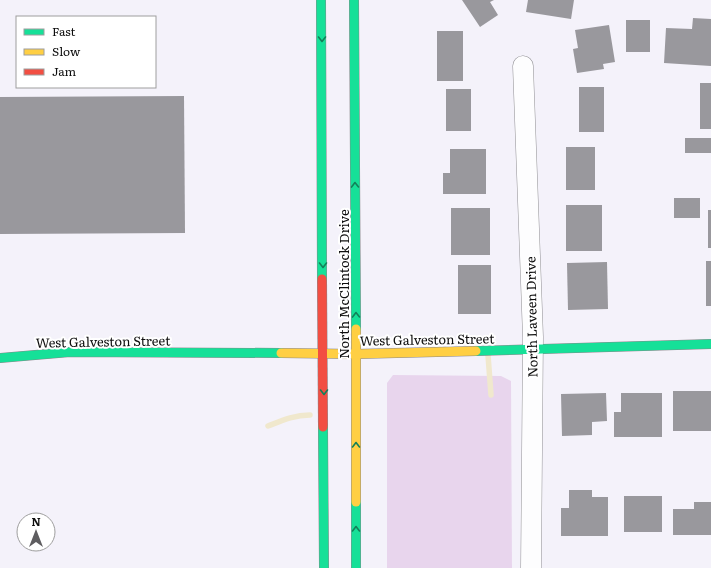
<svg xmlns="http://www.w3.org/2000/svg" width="711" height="568" font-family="Literata,serif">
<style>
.green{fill:#e8d5ed}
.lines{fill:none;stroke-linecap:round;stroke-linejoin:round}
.stream{stroke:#f0e8cd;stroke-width:5.5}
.building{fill:#99989d}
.street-casing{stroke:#919094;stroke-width:21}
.fast-casing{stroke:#88878a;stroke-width:10}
.slow-casing{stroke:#88878a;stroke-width:10}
.jam-casing{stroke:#88878a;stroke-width:10}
.street{stroke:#fdfdfe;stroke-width:20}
.fast{stroke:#16e098;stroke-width:9}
.slow{stroke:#ffcf43;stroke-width:9}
.jam{stroke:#f24e42;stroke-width:9}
.oneway{stroke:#128159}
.labels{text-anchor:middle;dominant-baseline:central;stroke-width:4;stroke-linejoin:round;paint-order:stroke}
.street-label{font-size:13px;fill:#0d0d0d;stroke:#fff}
</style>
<rect width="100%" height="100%" fill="#f4f2fa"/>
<path class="green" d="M393 375 501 376 511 381 512 568H387V383Z"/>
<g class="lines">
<g class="stream">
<path d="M488 355 491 395"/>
<path d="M268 426C283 420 294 415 310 415"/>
</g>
</g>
<g class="building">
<path d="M462 0H494L490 2 498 15 480 27Z"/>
<path d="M528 0H574L571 19 526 12Z"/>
<path d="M693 18 711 19V66L664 63 666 28 692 29Z"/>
<rect x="626" y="20" width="24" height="32"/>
<path d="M609 25 615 62 603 64 604 69 577 73 573 49 578 48 575 30Z"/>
<rect x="437" y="31" width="26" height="50"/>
<rect x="700" y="83" width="11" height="46"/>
<rect x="579" y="87" width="25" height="45"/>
<rect x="446" y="89" width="25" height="42"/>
<path d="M184 96 185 233 0 234V97Z"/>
<rect x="685" y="138" width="26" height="15"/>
<rect x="566" y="147" width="29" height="43"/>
<path d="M450 149H486V194H443V173H450Z"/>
<rect x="674" y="198" width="26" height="20"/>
<rect x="566" y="205" width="36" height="46"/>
<rect x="451" y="208" width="39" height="47"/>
<rect x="708" y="210" width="3" height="38"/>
<rect x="706" y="261" width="5" height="45"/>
<path d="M607 262 608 309 568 310 567 263Z"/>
<rect x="458" y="265" width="33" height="49"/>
<rect x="673" y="391" width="38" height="40"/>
<path d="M606 393 607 421 592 422V435L562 436 561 394Z"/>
<path d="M621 393H662V437H614V412H621Z"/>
<path d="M569 490H592V497H608V536H561V508H569Z"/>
<rect x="624" y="496" width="38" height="36"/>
<path d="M694 502H711V535H673V509H694Z"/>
</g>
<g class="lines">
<g class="street-casing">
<path id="street" d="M523 66 533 337 531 568"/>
</g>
<g class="fast-casing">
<g id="fast">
<path d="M321 0 322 279"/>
<path d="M354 0 356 329"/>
<path d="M476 351 711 344"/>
<path d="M0 358 70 352 281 353"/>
<path d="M323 427 324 568"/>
<path d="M356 502V568"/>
</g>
</g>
<g class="slow-casing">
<g id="slow">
<path d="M356 329V502"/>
<path d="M281 353 356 354 476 351"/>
</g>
</g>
<g class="jam-casing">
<path id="jam" d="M322 279 323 427"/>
</g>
<use href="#street" class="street"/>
<use href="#fast" class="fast"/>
<use href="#slow" class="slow"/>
<use href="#jam" class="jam"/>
</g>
<defs><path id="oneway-chevron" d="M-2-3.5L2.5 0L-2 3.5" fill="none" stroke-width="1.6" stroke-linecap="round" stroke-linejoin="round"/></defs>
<g class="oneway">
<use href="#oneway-chevron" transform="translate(322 39) rotate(90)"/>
<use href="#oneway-chevron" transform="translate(355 185) rotate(-91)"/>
<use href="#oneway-chevron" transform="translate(323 265) rotate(90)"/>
<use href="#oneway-chevron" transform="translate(356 315) rotate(-91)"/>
<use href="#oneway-chevron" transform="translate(324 392) rotate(90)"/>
<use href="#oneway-chevron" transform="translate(356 445) rotate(-90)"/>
<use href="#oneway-chevron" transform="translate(356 529) rotate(-90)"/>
</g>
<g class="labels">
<g class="street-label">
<text transform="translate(343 284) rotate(-90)">North McClintock Drive</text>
<text transform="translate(531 317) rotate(-91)">North Laveen Drive</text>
<text transform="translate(427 339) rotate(-1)">West Galveston Street</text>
<text transform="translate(103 341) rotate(-1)">West Galveston Street</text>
</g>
</g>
<rect x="16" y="16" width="140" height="72" fill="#ffffff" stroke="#9e9e9e"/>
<rect x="24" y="29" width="20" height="6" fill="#16e098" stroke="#9e9e9e"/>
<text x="52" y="36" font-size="12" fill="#0d0d0d">Fast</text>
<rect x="24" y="49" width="20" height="6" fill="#ffcf43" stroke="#9e9e9e"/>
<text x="52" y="56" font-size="12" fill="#0d0d0d">Slow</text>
<rect x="24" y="69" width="20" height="6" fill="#f24e42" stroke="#9e9e9e"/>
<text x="52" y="76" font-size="12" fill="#0d0d0d">Jam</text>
<g transform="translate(36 532)"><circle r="19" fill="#ffffff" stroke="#9e9e9e"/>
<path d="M0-3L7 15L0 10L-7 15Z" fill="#5e5d60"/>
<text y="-6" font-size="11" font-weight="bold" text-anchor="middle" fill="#0d0d0d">N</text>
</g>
</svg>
